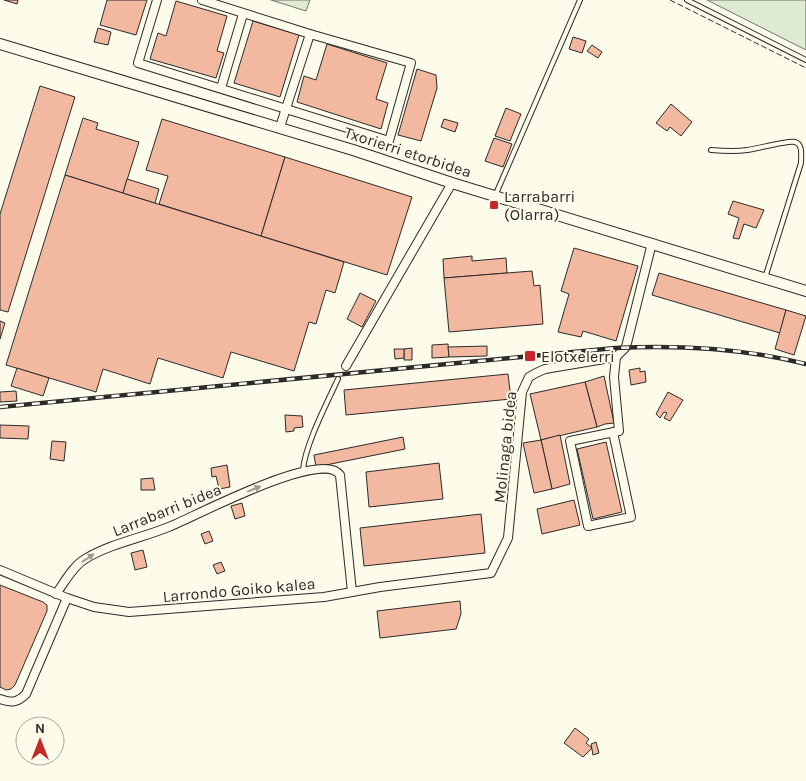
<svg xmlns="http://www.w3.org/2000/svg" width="806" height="781" font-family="Karla,sans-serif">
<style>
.green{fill:#deebd1;stroke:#74746e}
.building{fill:#f2b8a0;stroke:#2b2b2b}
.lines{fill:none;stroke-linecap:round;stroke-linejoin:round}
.lane-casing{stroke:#2b2b2b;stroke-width:6}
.street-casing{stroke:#2b2b2b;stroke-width:10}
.secondary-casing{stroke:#2b2b2b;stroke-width:12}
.lane{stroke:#fdfbea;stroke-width:4}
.street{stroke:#fdfbea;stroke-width:8}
.secondary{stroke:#fdfbea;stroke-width:10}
.rail-casing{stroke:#2b2b2b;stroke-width:4.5}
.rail{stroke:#fdfbea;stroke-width:2.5;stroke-dasharray:8;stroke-linecap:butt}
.fence{stroke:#2b2b2b;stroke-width:1;stroke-dasharray:6 2.5;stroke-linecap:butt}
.oneway{fill:#9e9d94}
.poi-dot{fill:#c62828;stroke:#fdfbea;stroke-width:2}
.labels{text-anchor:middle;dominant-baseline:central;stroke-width:4;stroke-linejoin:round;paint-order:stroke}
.street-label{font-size:16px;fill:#2b2b2b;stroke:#fdfbea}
.poi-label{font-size:16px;fill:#2b2b2b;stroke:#fdfbea;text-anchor:start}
</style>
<rect width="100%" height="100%" fill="#fdfbea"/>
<g class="green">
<path d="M271 0H310L306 11Z"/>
<path d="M707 0H806V50Z"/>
</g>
<g class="building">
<path d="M4 0H18L17 4Z"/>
<path d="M107 0H147L136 35 100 25Z"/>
<path d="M176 1 227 16 217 51 224 53 216 78 150 59 158 33 166 36Z"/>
<path d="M253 21 299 35 280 97 234 83Z"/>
<path d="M98 28 111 32 108 45 94 42Z"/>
<path d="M573 37 586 41 582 53 569 49Z"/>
<path d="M327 44 387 63 376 99 388 103 381 129 297 102 304 76 316 80Z"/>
<path d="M592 45 602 52 598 58 587 51Z"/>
<path d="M417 69 436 75 437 88 421 141 398 135Z"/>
<path d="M40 86 75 97 8 312 0 310V214Z"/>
<path d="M671 104 692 122 681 136 670 127 667 131 656 123Z"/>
<path d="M506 108 521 114 510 141 495 136Z"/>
<path d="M83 118 98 123 96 129 139 142 123 193 65 175Z"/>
<path d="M162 119 285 157 261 236 159 204 168 176 146 170Z"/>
<path d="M444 119 458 123 455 132 441 127Z"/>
<path d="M494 138 512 144 503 167 485 161Z"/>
<path d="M285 157 412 197 387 275 261 236Z"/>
<path d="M65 175 344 262 335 293 326 290 316 324 309 322 294 371 231 352 223 378 158 358 150 384 103 369 96 392 6 365Z"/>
<path d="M127 179 159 189 155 203 123 193Z"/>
<path d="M733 201 764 210 756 228 744 224 739 239 733 238 739 218 728 214Z"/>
<path d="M574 248 638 266 616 341 583 331 581 337 558 332 569 294 561 291Z"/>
<path d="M472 256V261L506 258 507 273 444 278 443 259Z"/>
<path d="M532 271 534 286 540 285 543 324 449 332 444 278Z"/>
<path d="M659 273 786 310 780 333 652 295Z"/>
<path d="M360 293 376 301 362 327 347 319Z"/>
<path d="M786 310 806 316 794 355 775 349Z"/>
<path d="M0 321 5 323 0 339Z"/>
<path d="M448 344 449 357 432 358V345Z"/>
<path d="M487 346V356L449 357 448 347Z"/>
<path d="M412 348V360H404V349Z"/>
<path d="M394 349H404V358L395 359Z"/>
<path d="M17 368 49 378 43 396 11 386Z"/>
<path d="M640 368V372L645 371 646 382 631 385 629 370Z"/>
<path d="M508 374 511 399 346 415 344 390Z"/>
<path d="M604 376 614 423 605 424 597 427 585 382Z"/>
<path d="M585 382 597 427 541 440 530 394Z"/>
<path d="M16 391 17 401 0 402V392Z"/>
<path d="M668 392 683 400 670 421 664 418 667 413 664 412 660 418 656 414Z"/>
<path d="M285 415 302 416 303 427 294 428V431L286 432Z"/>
<path d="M0 425 29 426 28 439 0 438Z"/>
<path d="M560 435 570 484 552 489 541 440Z"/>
<path d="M403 437 405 449 316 467 314 455Z"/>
<path d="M541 440 552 489 534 493 523 443Z"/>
<path d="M52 441 66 442 64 461 50 459Z"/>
<path d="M606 442 622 512 593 519 577 449Z"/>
<path d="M439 463 443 499 369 507 366 472Z"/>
<path d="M227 465 230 487 219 489 216 476 212 477 211 468Z"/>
<path d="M153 478 155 490H141V479Z"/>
<path d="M574 500 580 525 542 534 537 509Z"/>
<path d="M242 503 245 516 235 519 231 506Z"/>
<path d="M481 514 485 553 364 566 360 528Z"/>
<path d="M209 531 213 541 205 544 201 534Z"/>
<path d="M143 550 147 567 135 570 131 553Z"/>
<path d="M221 562 225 571 217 574 213 565Z"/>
<path d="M0 585 43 602 47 605V611L15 685 11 689 6 690 0 687Z"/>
<path d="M460 601 461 614 456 629 380 638 377 611Z"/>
<path d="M575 728 589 739 586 743 592 748 583 757 564 743Z"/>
<path d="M596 742 599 753 593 755 591 744Z"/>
</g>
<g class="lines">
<g class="lane-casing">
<g id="lane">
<path d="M687 0 806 60"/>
<path d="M711 150C723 151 735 152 747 150 757 149 788 140 795 142 803 144 801 156 801 163L765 278"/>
<path d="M495 196 580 0"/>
<path d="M303 470C305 445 327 403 338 379"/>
</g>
</g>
<g class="street-casing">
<g id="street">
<path d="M157 0 138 63 389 141 411 63 310 34 202 0"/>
<path d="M221 88 243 14"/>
<path d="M280 127 310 34"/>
<path d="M346 366 452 183"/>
<path d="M613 432 631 517 588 526 570 441 619 431 614 377 616 357"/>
<path d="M0 570 67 598 94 607 129 612 324 597 380 587 491 573 508 538 522 392 529 377 536 373 545 369 616 357 626 347 652 243"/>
<path d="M56 594C64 583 73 566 85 559 111 543 143 538 171 526 196 516 323 448 340 475L352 592"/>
<path d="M0 699C12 703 17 703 26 694L67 598"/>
</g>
</g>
<g class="secondary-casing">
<path id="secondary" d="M0 44 353 150 452 183 806 291"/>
</g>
<use href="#lane" class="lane"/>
<use href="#street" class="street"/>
<use href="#secondary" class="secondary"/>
<g class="rail-casing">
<path id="rail" d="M0 407 615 348C679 345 743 348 806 364"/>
</g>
<use href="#rail" class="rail"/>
<path class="fence" d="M670 0 806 68"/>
</g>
<defs><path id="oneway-solid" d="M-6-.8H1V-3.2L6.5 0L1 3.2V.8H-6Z" transform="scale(1.25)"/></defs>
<g class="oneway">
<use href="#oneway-solid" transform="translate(254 489) rotate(-22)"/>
<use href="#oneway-solid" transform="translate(88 558) rotate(-34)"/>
</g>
<g class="poi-dot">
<rect x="489" y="200" width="10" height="10" rx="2.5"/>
<rect x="524" y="350" width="12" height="12" rx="2.5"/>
</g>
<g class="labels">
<g class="street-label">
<text transform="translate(408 152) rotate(18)">Txorierri etorbidea</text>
<text transform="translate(505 447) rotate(-84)">Molinaga bidea</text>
<text transform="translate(167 510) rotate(-22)">Larrabarri bidea</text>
<text transform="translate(239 590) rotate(-5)">Larrondo Goiko kalea</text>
</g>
<g class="poi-label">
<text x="504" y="196">Larrabarri<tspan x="504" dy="18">(Olarra)</tspan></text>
<text x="541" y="356">Elotxelerri</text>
</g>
</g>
<g transform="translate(40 741)"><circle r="24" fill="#fdfbea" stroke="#a9a89e"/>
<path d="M0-4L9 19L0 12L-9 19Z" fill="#c62828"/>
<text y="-8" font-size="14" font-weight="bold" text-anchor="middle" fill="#2b2b2b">N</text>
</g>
</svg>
